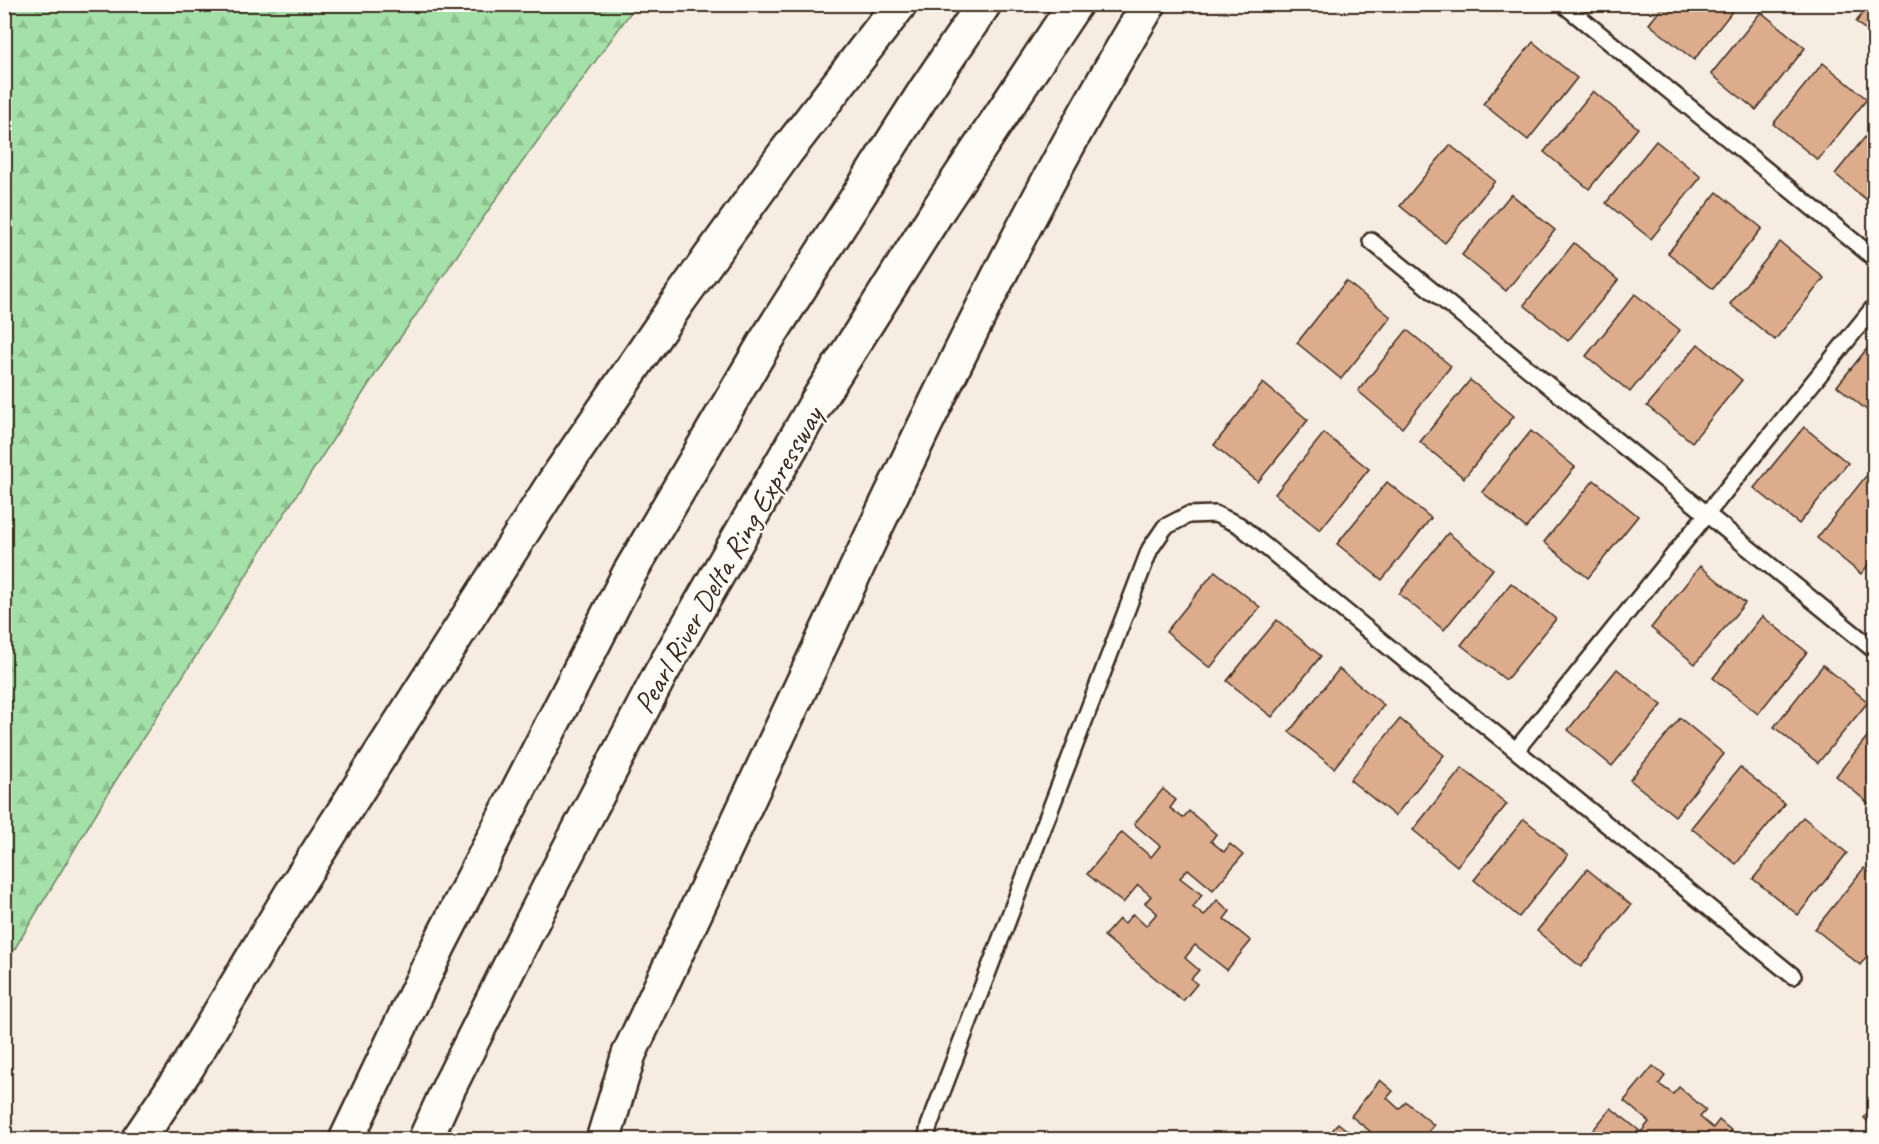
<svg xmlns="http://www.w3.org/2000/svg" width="1879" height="1144" font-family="Caveat,sans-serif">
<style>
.forest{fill:url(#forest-firs);stroke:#708663;stroke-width:1.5}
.building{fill:#dcac8d;stroke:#3b2a1e;stroke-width:1.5}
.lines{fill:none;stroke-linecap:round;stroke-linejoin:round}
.lane-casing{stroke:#3b2a1e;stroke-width:20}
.highway-casing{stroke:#3b2a1e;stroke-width:38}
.lane{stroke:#fdfcf7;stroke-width:15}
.highway{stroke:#fdfcf7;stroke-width:33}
.labels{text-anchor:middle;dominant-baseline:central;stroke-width:5;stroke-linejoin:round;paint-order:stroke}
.street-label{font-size:30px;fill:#3b2a1e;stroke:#fdfcf7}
</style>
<defs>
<pattern id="forest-firs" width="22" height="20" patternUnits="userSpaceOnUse" patternTransform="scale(1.5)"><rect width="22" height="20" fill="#a4e1a8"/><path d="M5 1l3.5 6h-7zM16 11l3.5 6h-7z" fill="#8ec190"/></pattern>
</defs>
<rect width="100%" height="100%" fill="#f6ece2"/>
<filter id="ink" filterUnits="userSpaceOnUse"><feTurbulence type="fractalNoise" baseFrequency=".0167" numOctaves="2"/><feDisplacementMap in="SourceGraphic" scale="12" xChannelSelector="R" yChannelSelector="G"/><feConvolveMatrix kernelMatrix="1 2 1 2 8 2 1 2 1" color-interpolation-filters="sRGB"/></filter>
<g filter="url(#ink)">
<path class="forest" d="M5 4 636 5 510 179 382 364 272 533 224 612 113 785 5 965Z"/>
<g class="building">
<path d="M1665 4H1738L1694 60 1649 24Z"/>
<path d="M1870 4H1874V37L1856 22Z"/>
<path d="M1761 12 1805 48 1756 110 1711 74Z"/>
<path d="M1533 42 1577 78 1528 140 1483 104Z"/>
<path d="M1823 63 1867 99 1818 160 1773 124Z"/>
<path d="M1593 91 1638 128 1589 189 1544 152Z"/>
<path d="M1874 126V206L1835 174Z"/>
<path d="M1656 141 1701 177 1651 239 1606 203Z"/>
<path d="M1450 145 1495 181 1445 243 1400 206Z"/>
<path d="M1717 192 1762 228 1713 289 1668 253Z"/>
<path d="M1511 194 1555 230 1506 291 1462 255Z"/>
<path d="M1780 242 1824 278 1775 340 1730 304Z"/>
<path d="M1574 243 1618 280 1568 341 1524 305Z"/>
<path d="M1346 281 1391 317 1341 379 1297 343Z"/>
<path d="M1635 294 1680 330 1630 392 1586 356Z"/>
<path d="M1407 330 1451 366 1402 428 1358 391Z"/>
<path d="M1874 340V416L1837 386Z"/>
<path d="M1698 344 1742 380 1692 442 1647 406Z"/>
<path d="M1470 380 1514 416 1464 478 1420 442Z"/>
<path d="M1263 383 1308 420 1258 482 1214 445Z"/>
<path d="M1804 427 1848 463 1799 524 1754 488Z"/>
<path d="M1531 431 1575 467 1526 528 1482 492Z"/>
<path d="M1324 433 1369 469 1320 530 1275 494Z"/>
<path d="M1866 476 1874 483V558L1861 574 1817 538Z"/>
<path d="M1594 480 1638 516 1588 578 1544 542Z"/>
<path d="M1387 482 1431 518 1382 580 1337 544Z"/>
<path d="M1448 533 1493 569 1444 630 1399 594Z"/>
<path d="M1700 566 1745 603 1695 664 1651 628Z"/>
<path d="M1215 571 1260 607 1210 668 1166 632Z"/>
<path d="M1511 583 1556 619 1506 680 1461 645Z"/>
<path d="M1762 616 1807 652 1758 714 1713 678Z"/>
<path d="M1277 620 1321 656 1272 717 1227 681Z"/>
<path d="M1823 665 1868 702 1818 763 1774 727Z"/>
<path d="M1339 669 1384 705 1334 768 1289 732Z"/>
<path d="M1617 669 1662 705 1612 766 1568 730Z"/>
<path d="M1680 718 1724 754 1675 816 1630 780Z"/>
<path d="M1400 719 1444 755 1395 816 1350 780Z"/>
<path d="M1874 728V808L1836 776Z"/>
<path d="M1740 767 1785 804 1736 864 1691 828Z"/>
<path d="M1462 768 1507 804 1457 866 1413 830Z"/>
<path d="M1163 789 1176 800 1170 808 1183 818 1189 811 1216 834 1211 841 1224 852 1230 844 1243 855 1213 890 1188 869 1180 878 1202 895 1193 907 1204 916 1217 900 1230 911 1224 919 1251 941 1227 970 1195 945 1185 958 1199 970 1191 979 1197 984 1183 1001 1104 936 1119 919 1124 924 1133 914 1146 926 1157 913 1145 903 1151 896 1138 885 1123 903 1087 874 1122 832 1151 857 1160 846 1134 824Z"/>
<path d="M1803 817 1847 853 1798 915 1753 879Z"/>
<path d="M1524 819 1568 855 1519 917 1474 880Z"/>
<path d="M1864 868 1874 876V947L1860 965 1815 929Z"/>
<path d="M1587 869 1631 905 1581 967 1537 931Z"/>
<path d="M1653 1066 1665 1076 1659 1084 1673 1094 1679 1087 1706 1110 1700 1117 1713 1128 1719 1120 1732 1131 1725 1140H1585L1611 1108 1641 1132 1649 1122 1624 1101Z"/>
<path d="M1380 1080 1393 1091 1387 1098 1399 1109 1406 1102 1434 1125 1428 1132 1436 1140H1375L1377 1137 1351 1116Z"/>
<path d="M1874 1105V1127L1864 1118Z"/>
<path d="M1338 1123 1359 1140H1325Z"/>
</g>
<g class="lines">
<g class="lane-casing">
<g id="lane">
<path d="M1563 4 1874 258"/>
<path d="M1371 241 1874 650"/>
<path d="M1516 750 1874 307"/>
<path d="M926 1140 929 1126 1150 549 1165 527 1188 515 1215 514 1239 525 1793 976"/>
</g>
</g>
<g class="highway-casing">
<g id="highway">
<path d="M138 1140 188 1066 290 896 555 481 680 299 786 152 900 4"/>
<path d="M346 1140 439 945 629 574 766 341 925 91 984 4"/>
<path d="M425 1140 450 1085 551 884 661 673 818 400 940 207 1075 4"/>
<path d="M603 1140 629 1054C711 880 791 705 874 531 959 353 1046 174 1149 4"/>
</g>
</g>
<use href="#lane" class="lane"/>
<use href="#highway" class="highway"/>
</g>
</g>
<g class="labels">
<g class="street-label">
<text transform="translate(728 560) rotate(-60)">Pearl River Delta Ring Expressway</text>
</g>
</g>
<rect width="1879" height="1144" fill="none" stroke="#fdfcf7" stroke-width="24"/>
<rect x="12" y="12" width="1855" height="1120" fill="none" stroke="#3b2a1e" stroke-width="2" filter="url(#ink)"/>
</svg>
